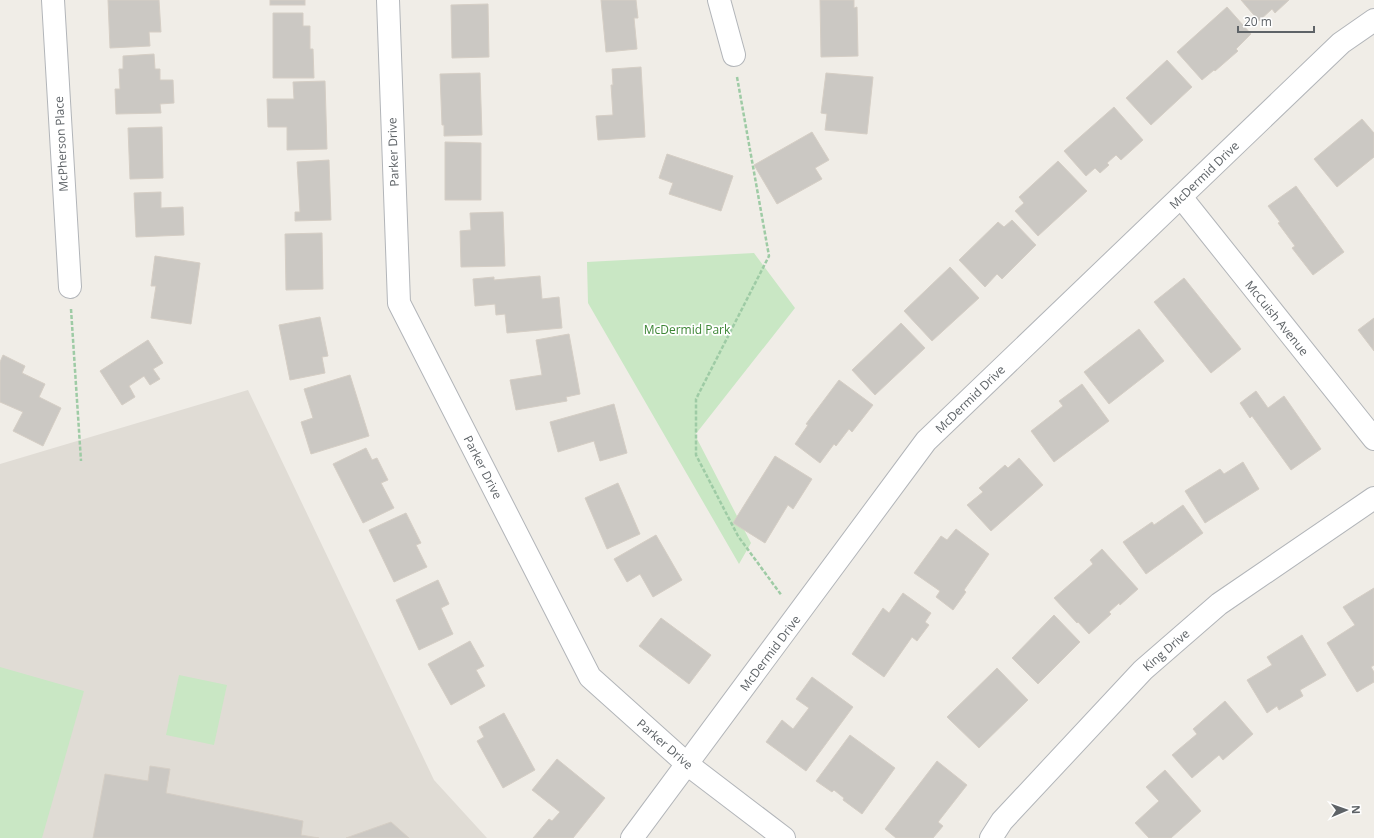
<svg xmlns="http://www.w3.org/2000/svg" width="1374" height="838" font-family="'Open Sans',sans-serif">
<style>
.education{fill:#e0dcd5}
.green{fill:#c9e7c4}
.building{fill:#cbc8c3;stroke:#d5cec5}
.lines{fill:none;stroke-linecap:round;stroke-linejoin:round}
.street-casing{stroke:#b2b5b9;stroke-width:24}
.path{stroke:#9ecba5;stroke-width:2.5;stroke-dasharray:4 2;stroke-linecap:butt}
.street{stroke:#fff;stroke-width:22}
.labels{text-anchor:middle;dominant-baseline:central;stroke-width:3.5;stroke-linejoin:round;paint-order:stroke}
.street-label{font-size:12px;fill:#5e6367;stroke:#fff}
.park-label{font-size:12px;fill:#3d8636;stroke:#fff}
</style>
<rect width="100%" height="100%" fill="#f0ede7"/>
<path class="education" d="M248 390 434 780 487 838H0V464Z"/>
<g class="green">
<path d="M754 253 795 308 695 435 751 543 739 564 588 303 587 262Z"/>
<path d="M0 667 84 691 42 838H0Z"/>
<path d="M179 675 227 685 214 745 166 735Z"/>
</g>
<g class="building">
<path d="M108 0H159L161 32H149L150 46 110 48Z"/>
<rect x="270" y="0" width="35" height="5"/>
<path d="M601 0H636L638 18H634L637 49 606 52Z"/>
<path d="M820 0H854V8L857 7 858 56 821 57Z"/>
<path d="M1241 0H1289L1275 13 1272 9 1259 21Z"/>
<path d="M488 4 489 57 452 58 451 5Z"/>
<path d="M1227 7 1251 34 1236 49 1238 51 1215 71 1214 70 1202 80 1177 52Z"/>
<path d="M273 13H303V26H310V49H313L314 78H273Z"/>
<path d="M154 54 155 69H160V80H173L174 103 160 104 161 113 116 114 115 89H120L119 69H123V56Z"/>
<path d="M1167 60 1192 87 1151 125 1126 98Z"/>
<path d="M641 67 645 137 598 140 596 116 613 115 611 85H613L612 69Z"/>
<path d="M480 73 482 135 444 136V125H442L440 74Z"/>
<path d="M826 73 873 77 867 134 825 130 827 114 821 113Z"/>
<path d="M325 81 327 149 287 150V127H268L267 99H294L293 82Z"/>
<path d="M1114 107 1143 140 1121 160 1116 155 1107 163 1109 165 1100 173 1095 168 1086 176 1064 151Z"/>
<path d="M1362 119 1374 133V157L1337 187 1314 159Z"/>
<path d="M162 127 163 178 130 179 128 128Z"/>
<path d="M812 132 829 160 815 168 822 179 777 204 754 165Z"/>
<path d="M445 142 481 143V200H445Z"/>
<path d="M667 154 733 176 721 211 669 194 673 183 659 178Z"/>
<path d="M329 160 331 220 295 221V212H300L297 162Z"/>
<path d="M1058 161 1087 191 1038 236 1015 211 1024 203 1019 197Z"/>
<path d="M1296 186 1344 252 1313 275 1292 248 1295 246 1278 223 1280 222 1268 206Z"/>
<path d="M161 192V208L183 207 184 235 136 237 134 193Z"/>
<path d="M503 212 505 266 461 267 460 231 471 230 470 213Z"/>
<path d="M1012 220 1036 245 1002 279 997 274 985 287 959 260 998 222 1004 227Z"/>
<path d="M322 233 323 289 286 290 285 234Z"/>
<path d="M155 256 200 263 191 324 151 318 156 286H151Z"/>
<path d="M950 267 979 298 932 341 904 311Z"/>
<path d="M540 276 542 299 559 297 562 328 507 333 505 314 496 315 495 304 475 306 473 279 494 277V280Z"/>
<path d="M1184 278 1241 349 1211 373 1154 302Z"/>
<path d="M320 317 328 356 322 357 325 373 290 380 279 325Z"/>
<path d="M1374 318V351L1358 330Z"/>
<path d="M901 323 925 348 875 395 852 370Z"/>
<path d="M1139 329 1164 361 1109 404 1084 372Z"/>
<path d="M569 334 580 394 566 397 567 401 516 410 510 380 542 375 536 340Z"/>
<path d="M148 340 163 363 153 369 160 379 150 385 144 376 129 386 135 397 122 405 100 371Z"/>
<path d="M3 355 25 366 22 373 45 384 39 397 61 408 43 446 13 431 23 412 0 402V362Z"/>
<path d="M350 375 369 436 311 454 301 422 313 418 304 389Z"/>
<path d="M839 380 873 405 852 432 849 429 836 446 834 444 820 463 795 444 808 425 806 424Z"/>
<path d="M1082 384 1109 421 1054 462 1031 431 1063 406 1059 401Z"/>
<path d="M1256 391 1268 408 1284 396 1321 449 1291 470 1252 416 1250 418 1240 403Z"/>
<path d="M614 404 627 453 600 461 594 441 558 452 550 422Z"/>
<path d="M366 448 372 460 377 458 388 480 381 483 394 508 363 523 333 464Z"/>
<path d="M775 456 812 479 793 509 788 505 765 543 733 523Z"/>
<path d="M1019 458 1043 485 991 531 967 505 983 492 979 488 1005 465 1008 468Z"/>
<path d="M1243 462 1259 489 1205 523 1185 491 1220 469 1224 474Z"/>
<path d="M618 483 640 534 607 549 585 498Z"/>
<path d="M1183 505 1203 533 1146 574 1123 542 1152 522 1154 525Z"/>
<path d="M406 513 421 543 416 545 427 567 394 582 369 530Z"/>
<path d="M956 529 989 554 964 590 966 592 953 610 936 597 940 591 914 573 941 536 947 540Z"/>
<path d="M656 535 682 580 653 597 640 574 627 582 614 559Z"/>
<path d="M1102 549 1138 589 1120 605 1119 603 1109 612 1111 614 1089 634 1078 622 1077 623 1054 598 1093 564 1090 560Z"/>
<path d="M438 580 449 604 441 608 453 634 419 650 396 600Z"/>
<path d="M1374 588V665L1371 667 1374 672V682L1357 692 1327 643 1355 625 1343 607Z"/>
<path d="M903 593 931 613 925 622 929 625 917 641 912 637 884 677 852 654 883 608 889 613Z"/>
<path d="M1054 615 1080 642 1038 684 1012 658Z"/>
<path d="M661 618 711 655 689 684 639 646Z"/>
<path d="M1302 635 1326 675 1300 690 1303 696 1279 710 1277 706 1267 713 1247 680 1272 665 1267 657Z"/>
<path d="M470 641 484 666 476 670 485 686 451 705 428 664Z"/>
<path d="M997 668 1028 700 979 748 947 717Z"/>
<path d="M812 677 853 707 806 771 766 742 782 720 793 729 809 708 796 699Z"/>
<path d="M1225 701 1253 734 1223 760 1219 755 1192 778 1172 755 1197 734 1193 729Z"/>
<path d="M504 713 535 770 503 788 477 741 484 737 479 727Z"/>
<path d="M850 735 895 768 862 814 843 800 844 798 834 790 832 792 816 781Z"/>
<path d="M557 759 605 798 573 838H533L549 819 552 821 560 812 532 790Z"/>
<path d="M937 761 967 785 938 822 943 826 933 838H896L885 829Z"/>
<path d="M150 766 170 769 166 793 303 821 301 835 319 838H93L105 774 148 781Z"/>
<path d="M1165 770 1201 811 1171 838H1149L1135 823 1159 801 1146 787Z"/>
<path d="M391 822 409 838H346Z"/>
</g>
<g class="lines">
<g class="street-casing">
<g id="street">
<path d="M53 0 70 287"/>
<path d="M388 0 399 303 590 677 687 764 784 838"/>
<path d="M719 0 734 55"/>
<path d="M1181 197 1374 439"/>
<path d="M632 838 926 441 1341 43 1374 20"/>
<path d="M991 838 1002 821 1143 670 1219 604 1374 498"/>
</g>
</g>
<g class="path">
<path d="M737 77 769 256 696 399V455L738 536 782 596"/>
<path d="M71 309 81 461"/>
</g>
<use href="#street" class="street"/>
</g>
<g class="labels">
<g class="street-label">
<text transform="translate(61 144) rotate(-93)">McPherson Place</text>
<text transform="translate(393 152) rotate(-92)">Parker Drive</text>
<text transform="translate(1204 175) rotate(-44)">McDermid Drive</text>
<text transform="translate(1277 318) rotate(51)">McCuish Avenue</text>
<text transform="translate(970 399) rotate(-44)">McDermid Drive</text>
<text transform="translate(483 467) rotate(63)">Parker Drive</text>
<text transform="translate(1166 650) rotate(-41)">King Drive</text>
<text transform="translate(770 653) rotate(-53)">McDermid Drive</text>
<text transform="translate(665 744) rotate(41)">Parker Drive</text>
</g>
<g class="park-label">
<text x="687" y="329">McDermid Park</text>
</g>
</g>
<g transform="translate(1346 810) rotate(88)" stroke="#ffffff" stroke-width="3" paint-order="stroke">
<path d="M0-3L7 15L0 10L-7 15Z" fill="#5e6367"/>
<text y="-6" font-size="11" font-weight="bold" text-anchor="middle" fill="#5e6367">N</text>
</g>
<path d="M1238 26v6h76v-6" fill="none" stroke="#5e6367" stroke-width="2"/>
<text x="1244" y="26" font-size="12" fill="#5e6367" stroke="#ffffff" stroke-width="3" paint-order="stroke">20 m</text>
</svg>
